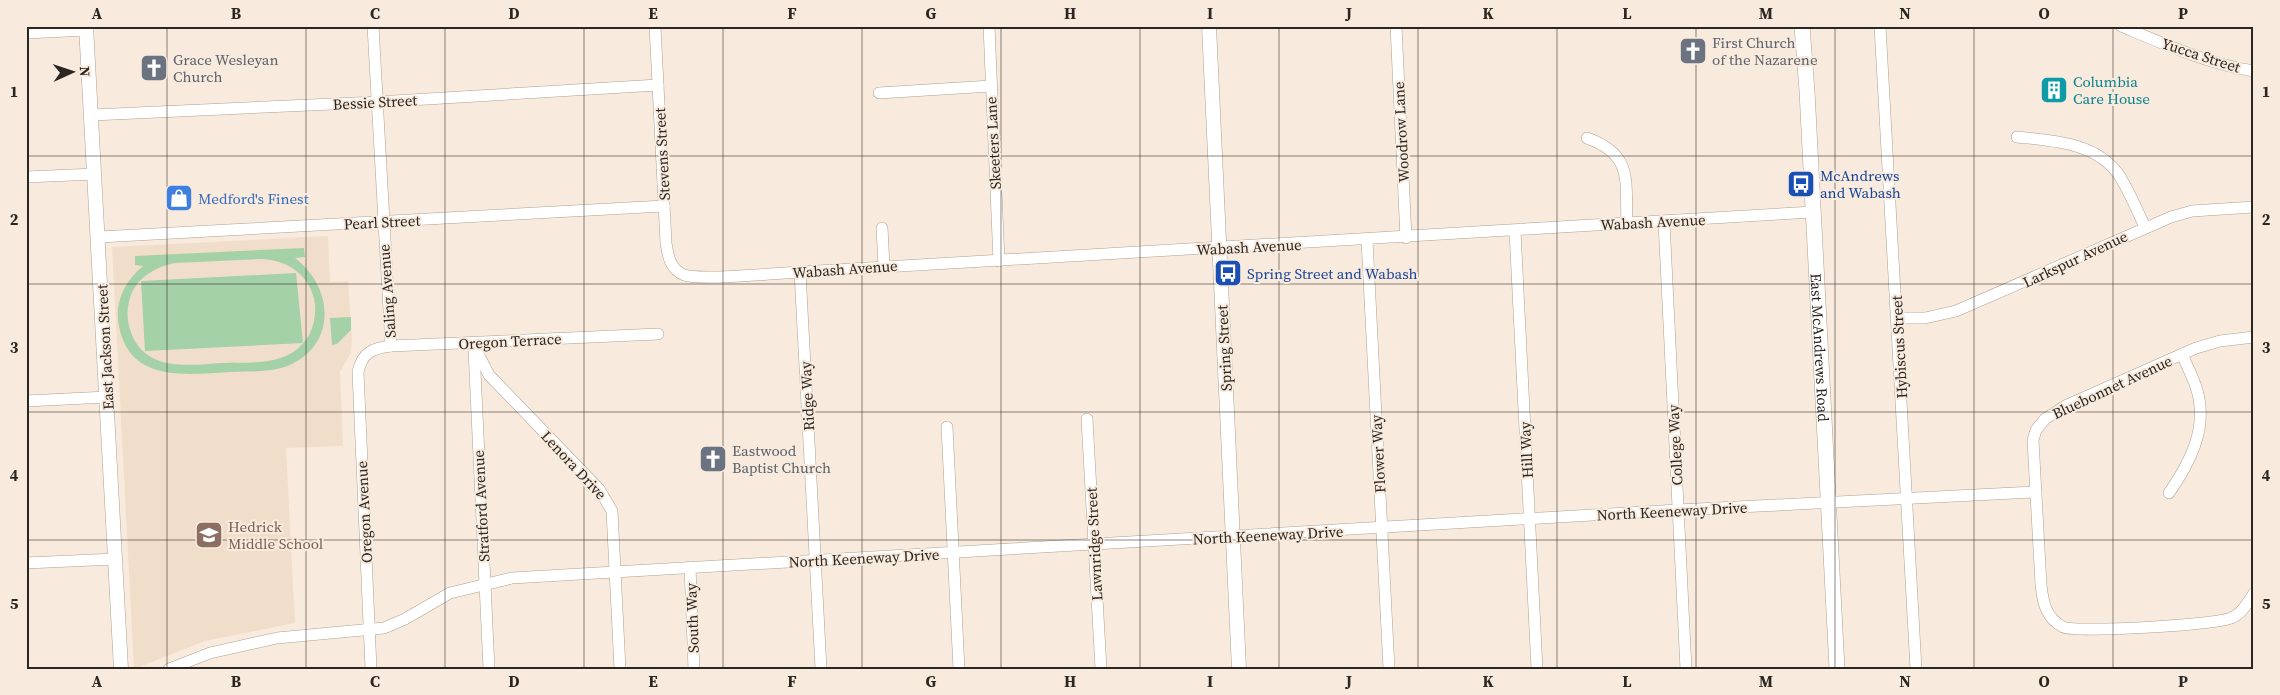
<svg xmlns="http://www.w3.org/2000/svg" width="2280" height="695" font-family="'Source Serif 4',serif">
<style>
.built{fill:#f1deca}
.green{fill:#a4d1a6;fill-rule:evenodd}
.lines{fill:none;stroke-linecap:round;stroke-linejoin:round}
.minor-casing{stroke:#ada093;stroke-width:12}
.tertiary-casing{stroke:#ada093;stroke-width:15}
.secondary-casing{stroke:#ada093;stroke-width:16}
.minor{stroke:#fff;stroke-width:11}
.tertiary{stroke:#fff;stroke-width:14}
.secondary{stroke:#fff;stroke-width:15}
.grid{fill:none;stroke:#2b2621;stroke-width:1;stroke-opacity:0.55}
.labels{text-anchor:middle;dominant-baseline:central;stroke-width:4;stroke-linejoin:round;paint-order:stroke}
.worship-label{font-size:15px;fill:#5b616d;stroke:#f8ebdd;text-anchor:start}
.street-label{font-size:15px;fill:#2b2621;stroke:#f8ebdd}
.culture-label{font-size:15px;fill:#0d838f;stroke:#f8ebdd;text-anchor:start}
.transit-label{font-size:15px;fill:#164399;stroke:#f8ebdd;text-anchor:start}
.shop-label{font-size:15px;fill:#366cbe;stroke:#f8ebdd;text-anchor:start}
.education-label{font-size:15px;fill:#785e54;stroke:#f8ebdd;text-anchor:start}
.neatline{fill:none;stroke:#2b2621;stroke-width:2}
.grid-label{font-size:16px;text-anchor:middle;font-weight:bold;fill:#2b2621}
</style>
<rect width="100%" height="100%" fill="#f8ebdd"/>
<path class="built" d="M328 236 330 282 348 281 352 339 351 353 340 372 343 446 286 448 295 623 205 641 134 669 112 247Z"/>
<g class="green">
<path d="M304 248 305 257 295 258C332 286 338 341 292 364 273 373 251 371 232 372 188 374 130 384 119 326 114 302 125 281 143 266L135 265V256ZM259 259C287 259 311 275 315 304 316 314 314 324 310 333 293 367 253 362 222 363 189 365 148 372 132 335 127 323 126 311 130 298 136 278 155 267 175 263Z"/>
<path d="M296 273 303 343 145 351 141 281Z"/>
<path d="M351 317V330L337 344 332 345 330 318Z"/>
</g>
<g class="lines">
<g class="minor-casing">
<g id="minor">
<path d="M373 26 391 346"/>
<path d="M655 26 666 243C668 256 670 269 684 275 701 281 778 273 800 272L1813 212"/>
<path d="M989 26 999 261"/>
<path d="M1396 26 1406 238"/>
<path d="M1880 26 1916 669"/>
<path d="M2121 26C2164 44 2208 64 2254 71"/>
<path d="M26 33 87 30"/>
<path d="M879 93 991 86"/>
<path d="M92 115 377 102 658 85"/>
<path d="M2017 137C2053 141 2096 142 2119 175 2129 191 2137 210 2145 227"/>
<path d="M1587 138C1634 155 1625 181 1627 224"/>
<path d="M26 177 95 174"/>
<path d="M1664 222 1686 669"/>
<path d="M882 228 884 266"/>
<path d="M1515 231 1537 669"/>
<path d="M99 237 664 206"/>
<path d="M1367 240 1389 669"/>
<path d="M800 272 821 669"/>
<path d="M1897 318H1925L1956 311 2171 217 2192 211 2254 207"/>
<path d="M2254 337 2220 341 2196 348 2065 406 2045 419 2036 430 2033 440 2041 585C2043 603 2046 618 2063 627 2078 633 2214 625 2231 618 2242 614 2248 602 2254 593"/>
<path d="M473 344 489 375 599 489 612 511 620 669"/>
<path d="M474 350 489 669"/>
<path d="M26 401 107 397"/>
<path d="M1087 419 1101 669"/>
<path d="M947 427 959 669"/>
<path d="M2169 493C2189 464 2207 431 2198 394 2195 380 2187 367 2182 354"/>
<path d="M26 563 115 559"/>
<path d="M690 567 694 669"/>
<path d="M169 669 210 653 277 638 384 628 405 619 450 593 512 578 1678 510 2036 492"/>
<path d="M371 669 358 372C362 353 372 348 391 346L658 334"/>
</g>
</g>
<g class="tertiary-casing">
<g id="tertiary">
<path d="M86 26 121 669"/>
<path d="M1209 26 1239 669"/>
</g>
</g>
<g class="secondary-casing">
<g id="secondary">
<path id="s1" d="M1802 26 1807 91 1837 669"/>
</g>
</g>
<use href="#minor" class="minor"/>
<use href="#tertiary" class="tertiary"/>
<use href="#secondary" class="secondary"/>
</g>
<path class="grid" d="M167 26V669M306 26V669M445 26V669M584 26V669M723 26V669M862 26V669M1001 26V669M1140 26V669M1279 26V669M1418 26V669M1557 26V669M1696 26V669M1835 26V669M1974 26V669M2113 26V669M26 156H2254M26 284H2254M26 412H2254M26 540H2254"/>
<defs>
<g id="church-square" transform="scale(1.4375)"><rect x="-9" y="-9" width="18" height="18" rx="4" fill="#6b7280" stroke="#f8ebdd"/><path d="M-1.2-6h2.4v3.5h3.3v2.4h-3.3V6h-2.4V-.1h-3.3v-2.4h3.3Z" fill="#fff"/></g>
<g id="building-square" transform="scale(1.4375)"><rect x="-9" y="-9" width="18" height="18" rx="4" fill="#0f9aa8" stroke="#f8ebdd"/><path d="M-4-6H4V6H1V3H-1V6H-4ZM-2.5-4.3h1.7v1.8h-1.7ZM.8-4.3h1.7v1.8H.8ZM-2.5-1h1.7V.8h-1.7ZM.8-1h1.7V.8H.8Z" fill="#fff"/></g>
<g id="bus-square" transform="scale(1.4375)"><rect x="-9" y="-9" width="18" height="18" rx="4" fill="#1a4fb4" stroke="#f8ebdd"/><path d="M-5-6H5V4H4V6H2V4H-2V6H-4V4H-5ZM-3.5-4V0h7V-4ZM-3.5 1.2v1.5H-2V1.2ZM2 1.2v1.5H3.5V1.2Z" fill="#fff"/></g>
<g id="shop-square" transform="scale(1.4375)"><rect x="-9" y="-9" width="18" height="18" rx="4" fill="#3f7fe0" stroke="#f8ebdd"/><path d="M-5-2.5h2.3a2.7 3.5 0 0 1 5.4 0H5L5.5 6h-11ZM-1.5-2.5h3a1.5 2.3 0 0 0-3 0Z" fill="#fff"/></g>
<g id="school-square" transform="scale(1.4375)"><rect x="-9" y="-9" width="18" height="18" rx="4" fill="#8d6e63" stroke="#f8ebdd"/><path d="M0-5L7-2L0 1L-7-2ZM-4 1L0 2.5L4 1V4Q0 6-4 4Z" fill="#fff"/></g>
</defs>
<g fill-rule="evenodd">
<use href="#church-square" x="1693" y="51"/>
<use href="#church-square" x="154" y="68"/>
<use href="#building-square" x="2054" y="90"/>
<use href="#bus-square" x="1801" y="184"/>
<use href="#shop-square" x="179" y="198"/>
<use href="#bus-square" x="1228" y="273"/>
<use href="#church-square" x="713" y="459"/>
<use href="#school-square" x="209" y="535"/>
</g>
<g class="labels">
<g class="worship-label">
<text x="1712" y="42">First Church<tspan x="1712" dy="17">of the Nazarene</tspan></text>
<text x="173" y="59">Grace Wesleyan<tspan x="173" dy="17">Church</tspan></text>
<text x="732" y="450">Eastwood<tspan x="732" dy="17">Baptist Church</tspan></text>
</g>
<g class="street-label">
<text transform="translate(2201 55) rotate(18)">Yucca Street</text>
<text transform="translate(375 102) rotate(-3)">Bessie Street</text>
<text transform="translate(1401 132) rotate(-93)">Woodrow Lane</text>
<text transform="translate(993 143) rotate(-93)">Skeeters Lane</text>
<text transform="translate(662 154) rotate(-93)">Stevens Street</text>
<text transform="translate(382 222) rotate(-3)">Pearl Street</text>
<text transform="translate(1653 222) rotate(-3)">Wabash Avenue</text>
<text transform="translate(1249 247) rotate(-3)">Wabash Avenue</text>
<text transform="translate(2075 259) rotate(-25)">Larkspur Avenue</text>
<text transform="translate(845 269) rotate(-4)">Wabash Avenue</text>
<text transform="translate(387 291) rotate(-94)">Saling Avenue</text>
<text transform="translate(510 341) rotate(-3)">Oregon Terrace</text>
<text transform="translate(105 347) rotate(-93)">East Jackson Street</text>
<text stroke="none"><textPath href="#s1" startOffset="322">East McAndrews Road</textPath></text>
<text transform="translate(1899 347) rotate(-93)">Hybiscus Street</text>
<text transform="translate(1224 348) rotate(-93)">Spring Street</text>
<text transform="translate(2112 387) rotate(-25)">Bluebonnet Avenue</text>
<text transform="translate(807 396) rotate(-93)">Ridge Way</text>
<text transform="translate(1675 445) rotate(-93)">College Way</text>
<text transform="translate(1526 450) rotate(-93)">Hill Way</text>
<text transform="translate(1378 454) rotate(-93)">Flower Way</text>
<text transform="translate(574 465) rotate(47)">Lenora Drive</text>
<text transform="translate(481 506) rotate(-93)">Stratford Avenue</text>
<text transform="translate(1672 511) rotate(-3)">North Keeneway Drive</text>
<text transform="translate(364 512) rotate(-93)">Oregon Avenue</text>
<text transform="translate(1268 535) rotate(-3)">North Keeneway Drive</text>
<text transform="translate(1094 544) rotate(-93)">Lawnridge Street</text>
<text transform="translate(864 558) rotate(-3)">North Keeneway Drive</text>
<text transform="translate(692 618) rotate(-92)">South Way</text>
</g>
<g class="culture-label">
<text x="2073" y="81">Columbia<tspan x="2073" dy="17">Care House</tspan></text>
</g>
<g class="transit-label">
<text x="1820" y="175">McAndrews<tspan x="1820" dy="17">and Wabash</tspan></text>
<text x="1247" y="273">Spring Street and Wabash</text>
</g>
<g class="shop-label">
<text x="198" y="198">Medford's Finest</text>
</g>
<g class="education-label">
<text x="228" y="526">Hedrick<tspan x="228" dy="17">Middle School</tspan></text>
</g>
</g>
<rect width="2280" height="695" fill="none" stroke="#f8ebdd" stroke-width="55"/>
<g transform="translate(72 72) rotate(87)" stroke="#f8ebdd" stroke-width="4" paint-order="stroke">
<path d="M0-4L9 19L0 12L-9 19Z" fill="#2b2621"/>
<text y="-8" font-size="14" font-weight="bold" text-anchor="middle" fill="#2b2621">N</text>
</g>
<rect x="28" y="28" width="2224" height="640" class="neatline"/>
<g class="grid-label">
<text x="97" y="19">A</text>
<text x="236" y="19">B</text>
<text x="375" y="19">C</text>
<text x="514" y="19">D</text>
<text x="653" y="19">E</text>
<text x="792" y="19">F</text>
<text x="931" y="19">G</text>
<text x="1070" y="19">H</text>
<text x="1210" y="19">I</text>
<text x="1349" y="19">J</text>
<text x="1488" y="19">K</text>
<text x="1627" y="19">L</text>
<text x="1766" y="19">M</text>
<text x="1905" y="19">N</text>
<text x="2044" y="19">O</text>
<text x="2183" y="19">P</text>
<text x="14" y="97">1</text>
<text x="2266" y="97">1</text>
<text x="14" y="225">2</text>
<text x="2266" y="225">2</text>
<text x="14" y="353">3</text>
<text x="2266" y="353">3</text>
<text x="14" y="481">4</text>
<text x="2266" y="481">4</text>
<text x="14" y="609">5</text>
<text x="2266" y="609">5</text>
<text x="97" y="687">A</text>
<text x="236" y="687">B</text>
<text x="375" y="687">C</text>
<text x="514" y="687">D</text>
<text x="653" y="687">E</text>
<text x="792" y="687">F</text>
<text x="931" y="687">G</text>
<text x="1070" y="687">H</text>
<text x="1210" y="687">I</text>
<text x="1349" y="687">J</text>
<text x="1488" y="687">K</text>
<text x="1627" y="687">L</text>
<text x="1766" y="687">M</text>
<text x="1905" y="687">N</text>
<text x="2044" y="687">O</text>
<text x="2183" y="687">P</text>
</g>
</svg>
